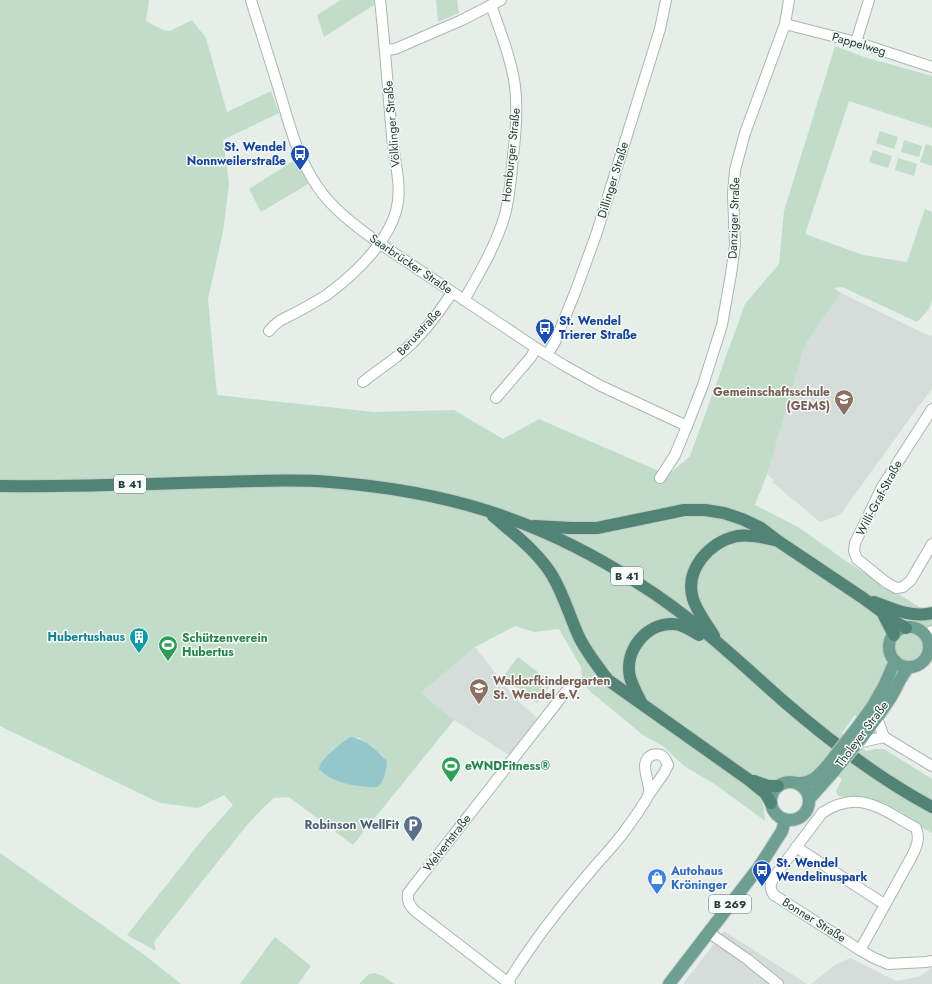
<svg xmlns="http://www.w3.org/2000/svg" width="932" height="984" font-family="Jost,sans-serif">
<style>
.built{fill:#d4ddd9}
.green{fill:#c1dcc8;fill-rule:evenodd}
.water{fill:#94c6cd}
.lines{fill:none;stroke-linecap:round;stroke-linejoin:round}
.minor-casing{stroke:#a9b6b1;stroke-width:12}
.secondary-casing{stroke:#a5b8b1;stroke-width:14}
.primary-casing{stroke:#c2c9c7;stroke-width:14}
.trunk-casing{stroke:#c2c9c7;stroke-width:14}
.minor{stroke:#fff;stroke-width:10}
.secondary{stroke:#fff;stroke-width:12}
.primary{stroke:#6f9f91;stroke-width:12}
.trunk{stroke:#528476;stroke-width:12}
.primary-bridge-casing{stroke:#c2c9c7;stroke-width:14;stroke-linecap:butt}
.primary-bridge{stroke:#6f9f91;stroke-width:12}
.labels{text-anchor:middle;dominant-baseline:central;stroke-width:3;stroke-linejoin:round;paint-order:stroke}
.shield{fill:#f6faf8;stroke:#647671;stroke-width:1}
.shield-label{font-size:11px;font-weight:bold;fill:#263e37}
.street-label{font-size:12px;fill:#263e37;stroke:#f6faf8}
.transit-label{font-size:12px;font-weight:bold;fill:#164399;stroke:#f6faf8;text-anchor:start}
.education-label{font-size:12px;font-weight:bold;fill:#785e54;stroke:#f6faf8;text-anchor:end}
.culture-label{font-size:12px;font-weight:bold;fill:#0d838f;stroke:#f6faf8;text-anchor:end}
.leisure-label{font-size:12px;font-weight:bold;fill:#27864d;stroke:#f6faf8;text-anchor:start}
.service-label{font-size:12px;font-weight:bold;fill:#4e5e75;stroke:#f6faf8;text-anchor:end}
.shop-label{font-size:12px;font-weight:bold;fill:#366cbe;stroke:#f6faf8;text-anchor:start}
</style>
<rect width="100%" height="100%" fill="#e6eeea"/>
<g class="built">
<path d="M841 293 923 333 932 336V389L918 407 840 515 820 522 772 482 774 480 767 474 770 435 808 340Z"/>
<path d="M475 647 515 698 538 719 509 755 454 720 421 693Z"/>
<path d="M724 931 807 984H683Z"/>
<path d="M850 958 896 981 918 977 932 968V984H811L835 965Z"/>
</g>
<g class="green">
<path d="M0 0H149L146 21 163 30 170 31 192 20 206 38 227 112 271 91 279 113 223 140 229 184 223 232 208 299 217 395 373 412 454 410 503 439 539 419 668 475 690 456 745 304 779 264 784 211 835 46 864 57 932 76V128L849 101 805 234 863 255 907 262 925 209 932 212V300L929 309 917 322 842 287 834 288 841 293 808 340 802 354 767 474 755 505 798 527 849 563 932 615V648L873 727 855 715 842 733 866 751 875 749H884L932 779V833L873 801 862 798 838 796 836 791 842 779 822 762 815 770 804 778 792 777 782 778 769 789 763 802 765 821 716 785 684 766 663 746 643 735 592 693 582 683 581 667 559 629 534 632 515 626 475 647 421 693 454 720 353 845 289 797 274 798 264 807 247 825 154 942 156 951 127 935 202 840 233 805 224 795 198 808 160 803 0 726ZM358 737 381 754 387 761 367 787C351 785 330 782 320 769 321 760 335 747 343 743 347 741 353 739 358 737Z"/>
<path d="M341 0H374V5L324 37 317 15Z"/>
<path d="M436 0H457L459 13 438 22Z"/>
<path d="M880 131 898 137 894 149 876 143Z"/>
<path d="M904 140 922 146 919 157 901 152Z"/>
<path d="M926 144 932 146V166L920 162Z"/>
<path d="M873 150 892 156 888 168 869 162Z"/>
<path d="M898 158 917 164 914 176 895 170Z"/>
<path d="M295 160 308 184 261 212 249 189Z"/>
<path d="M518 657 552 683 537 703 503 677Z"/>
<path d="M0 853 143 954 181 984H0Z"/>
<path d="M275 937 311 966 298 984H240Z"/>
<path d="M375 973 383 976 394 984H359L369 974Z"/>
</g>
<path class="water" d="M350 737C364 738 378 751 387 761 386 771 385 779 378 787 360 788 331 783 319 769 321 757 341 744 350 737Z"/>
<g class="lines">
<g class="minor-casing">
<g id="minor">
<path d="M251 0C260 30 270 60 279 90 289 123 297 157 317 186 332 209 357 227 379 243L536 348 565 366 601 386 687 426"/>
<path d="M785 24 856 42 932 67"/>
<path d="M856 42 869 0"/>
<path d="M385 50 395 49 462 20 501 0"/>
<path d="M464 300C479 274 495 247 504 218 510 198 511 177 513 156 516 132 518 110 515 86 511 58 500 31 491 5"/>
<path d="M269 331C277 320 288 317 299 311 308 306 317 301 325 296 334 290 343 282 351 275 369 259 390 234 396 211 403 187 394 160 392 136 388 91 385 45 380 0"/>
<path d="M547 355 555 342 576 290 596 235 660 29 666 0"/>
<path d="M363 382C375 372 388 364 400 354 421 337 437 315 452 293"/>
<path d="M496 398 531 357 536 348"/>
<path d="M932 409 882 487 855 543 854 551 857 559 887 583 896 588 903 587 911 580 932 544"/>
<path d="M660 478 675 455 687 426 703 385 722 325 731 274 735 245 733 194 735 170 745 133 785 24 789 0"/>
<path d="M877 718 884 737 932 766"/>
<path d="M857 743 884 737"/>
<path d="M796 847 884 904"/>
<path d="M708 932 747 959 778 984"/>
<path d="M860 950 912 856C917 846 920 838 916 828 882 810 860 788 822 813L774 877C770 884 769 888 774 895L860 950 874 958 888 964 926 962 932 961"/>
<path d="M508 982C532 943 560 907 590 872 598 862 608 852 616 842 627 829 637 814 646 800 648 796 650 792 649 788 648 778 639 761 652 755 655 754 658 754 661 755 665 757 666 761 668 765L664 773 648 796"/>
<path d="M510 984 415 911C409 905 407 901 408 893L571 685"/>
</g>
</g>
<g class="secondary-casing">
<path id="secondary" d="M926 636 932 632"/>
</g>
<g class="primary-casing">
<g id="primary">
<circle cx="909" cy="647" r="20"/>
<path d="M856 729 872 707 884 686 895 661"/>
<path d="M863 736C873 723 882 711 891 697 898 686 900 676 909 667"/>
<circle cx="790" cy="801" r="19"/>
<path d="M799 783C811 784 819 775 827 766"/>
<path d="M810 798 834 771"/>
<path d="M669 984 759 867 782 831 785 820"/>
</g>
</g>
<g class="trunk-casing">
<g id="trunk">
<path d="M0 486C72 487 145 484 217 482 254 481 293 479 330 482 383 486 437 495 488 511 541 528 594 554 641 585 692 617 736 659 781 699 827 739 878 778 932 807"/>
<path d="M493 516C514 534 537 551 552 575 564 595 570 618 580 639 588 654 598 667 608 680L749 780 765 793 771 803"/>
<path d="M534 526 571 528H597L684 510H705L724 513 742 519 761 528 778 541 863 598 897 623 906 628"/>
<path d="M874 602C893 609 911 618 932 613"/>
<path d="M884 616 894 635"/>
<path d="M714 636C707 624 697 612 693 599 684 569 710 542 737 536 749 534 762 537 774 540"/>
<path d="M641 702C637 694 632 685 630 677 624 651 646 623 673 624 682 624 691 630 699 635"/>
<path d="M754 781 768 786H778"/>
</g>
</g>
<use href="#minor" class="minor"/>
<use href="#secondary" class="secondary"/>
<use href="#primary" class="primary"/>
<use href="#trunk" class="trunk"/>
<g class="primary-bridge-casing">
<g id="primary-bridge">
<path d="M827 766 856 729"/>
<path d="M834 771 863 736"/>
</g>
</g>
<use href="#primary-bridge" class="primary-bridge"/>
</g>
<defs>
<g id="bus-pin" transform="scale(1)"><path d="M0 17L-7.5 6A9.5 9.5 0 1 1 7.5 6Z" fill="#1a4fb4" stroke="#f6faf8"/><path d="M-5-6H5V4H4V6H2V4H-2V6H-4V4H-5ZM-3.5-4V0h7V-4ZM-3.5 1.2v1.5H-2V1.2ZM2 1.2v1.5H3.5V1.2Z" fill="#fff"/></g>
<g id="school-pin" transform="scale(1)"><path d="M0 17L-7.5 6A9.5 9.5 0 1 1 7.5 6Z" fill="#8d6e63" stroke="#f6faf8"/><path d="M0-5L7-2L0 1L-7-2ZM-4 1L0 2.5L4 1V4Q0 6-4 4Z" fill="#fff"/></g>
<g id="building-pin" transform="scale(1)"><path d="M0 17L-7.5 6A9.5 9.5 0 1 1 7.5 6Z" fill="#0f9aa8" stroke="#f6faf8"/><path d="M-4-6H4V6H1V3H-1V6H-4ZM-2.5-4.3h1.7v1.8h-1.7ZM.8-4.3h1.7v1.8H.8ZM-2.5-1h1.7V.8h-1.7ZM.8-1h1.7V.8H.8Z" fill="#fff"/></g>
<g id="stadium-pin" transform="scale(1)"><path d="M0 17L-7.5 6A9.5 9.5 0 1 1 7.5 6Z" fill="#2e9e5b" stroke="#f6faf8"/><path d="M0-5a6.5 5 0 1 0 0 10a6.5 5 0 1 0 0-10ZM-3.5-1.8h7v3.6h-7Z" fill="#fff"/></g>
<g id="parking-pin" transform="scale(1)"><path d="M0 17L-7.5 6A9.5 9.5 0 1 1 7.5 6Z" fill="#5c6f8a" stroke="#f6faf8"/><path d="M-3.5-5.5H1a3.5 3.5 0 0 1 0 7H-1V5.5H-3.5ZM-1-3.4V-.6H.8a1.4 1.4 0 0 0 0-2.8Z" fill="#fff"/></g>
<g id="shop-pin" transform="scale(1)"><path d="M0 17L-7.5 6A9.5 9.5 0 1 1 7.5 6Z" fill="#3f7fe0" stroke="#f6faf8"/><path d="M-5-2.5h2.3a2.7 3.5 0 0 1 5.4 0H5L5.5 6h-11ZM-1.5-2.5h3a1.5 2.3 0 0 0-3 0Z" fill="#fff"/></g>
</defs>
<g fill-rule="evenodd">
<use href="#bus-pin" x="300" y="154"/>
<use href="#bus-pin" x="545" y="328"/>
<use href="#school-pin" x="844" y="399"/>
<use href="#building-pin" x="139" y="637"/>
<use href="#stadium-pin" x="168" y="645"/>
<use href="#school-pin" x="479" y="688"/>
<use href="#stadium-pin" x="451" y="766"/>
<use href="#parking-pin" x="413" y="825"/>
<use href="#bus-pin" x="762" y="870"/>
<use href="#shop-pin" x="657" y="878"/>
</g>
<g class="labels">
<g class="shield">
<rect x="114" y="475" width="32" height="18" rx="3"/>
<rect x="611" y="567" width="32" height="18" rx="3"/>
<rect x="709" y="895" width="42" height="18" rx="3"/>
</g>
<g class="shield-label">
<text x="130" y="484">B 41</text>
<text x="627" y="576">B 41</text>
<text x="730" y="904">B 269</text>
</g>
<g class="street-label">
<text transform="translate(859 44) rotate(16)">Pappelweg</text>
<text transform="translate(392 124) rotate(-95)">Völklinger Straße</text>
<text transform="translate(511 155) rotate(-84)">Homburger Straße</text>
<text transform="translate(613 180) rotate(-73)">Dillinger Straße</text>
<text transform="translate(734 218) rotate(-88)">Danziger Straße</text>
<text transform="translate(411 264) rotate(34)">Saarbrücker Straße</text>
<text transform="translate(419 332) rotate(-47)">Berusstraße</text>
<text transform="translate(879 498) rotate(-62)">Willi-Graf-Straße</text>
<text transform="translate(862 734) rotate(-53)">Tholeyer Straße</text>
<text transform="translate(447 843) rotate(-52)">Welvertstraße</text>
<text transform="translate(814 920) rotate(32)">Bonner Straße</text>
</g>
<g class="transit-label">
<text x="286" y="147" text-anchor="end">St. Wendel<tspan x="286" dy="14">Nonnweilerstraße</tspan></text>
<text x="559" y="321">St. Wendel<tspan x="559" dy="14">Trierer Straße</tspan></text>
<text x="776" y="863">St. Wendel<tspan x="776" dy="14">Wendelinuspark</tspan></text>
</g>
<g class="education-label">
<text x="830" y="392">Gemeinschaftsschule<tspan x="830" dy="14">(GEMS)</tspan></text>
<text x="493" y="681" text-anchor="start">Waldorfkindergarten<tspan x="493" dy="14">St. Wendel e.V.</tspan></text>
</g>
<g class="culture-label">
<text x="125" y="637">Hubertushaus</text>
</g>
<g class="leisure-label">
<text x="182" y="638">Schützenverein<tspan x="182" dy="14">Hubertus</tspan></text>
<text x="465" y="766">eWNDFitness®</text>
</g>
<g class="service-label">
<text x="399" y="825">Robinson WellFit</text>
</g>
<g class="shop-label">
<text x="671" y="871">Autohaus<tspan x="671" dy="14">Kröninger</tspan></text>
</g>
</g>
</svg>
